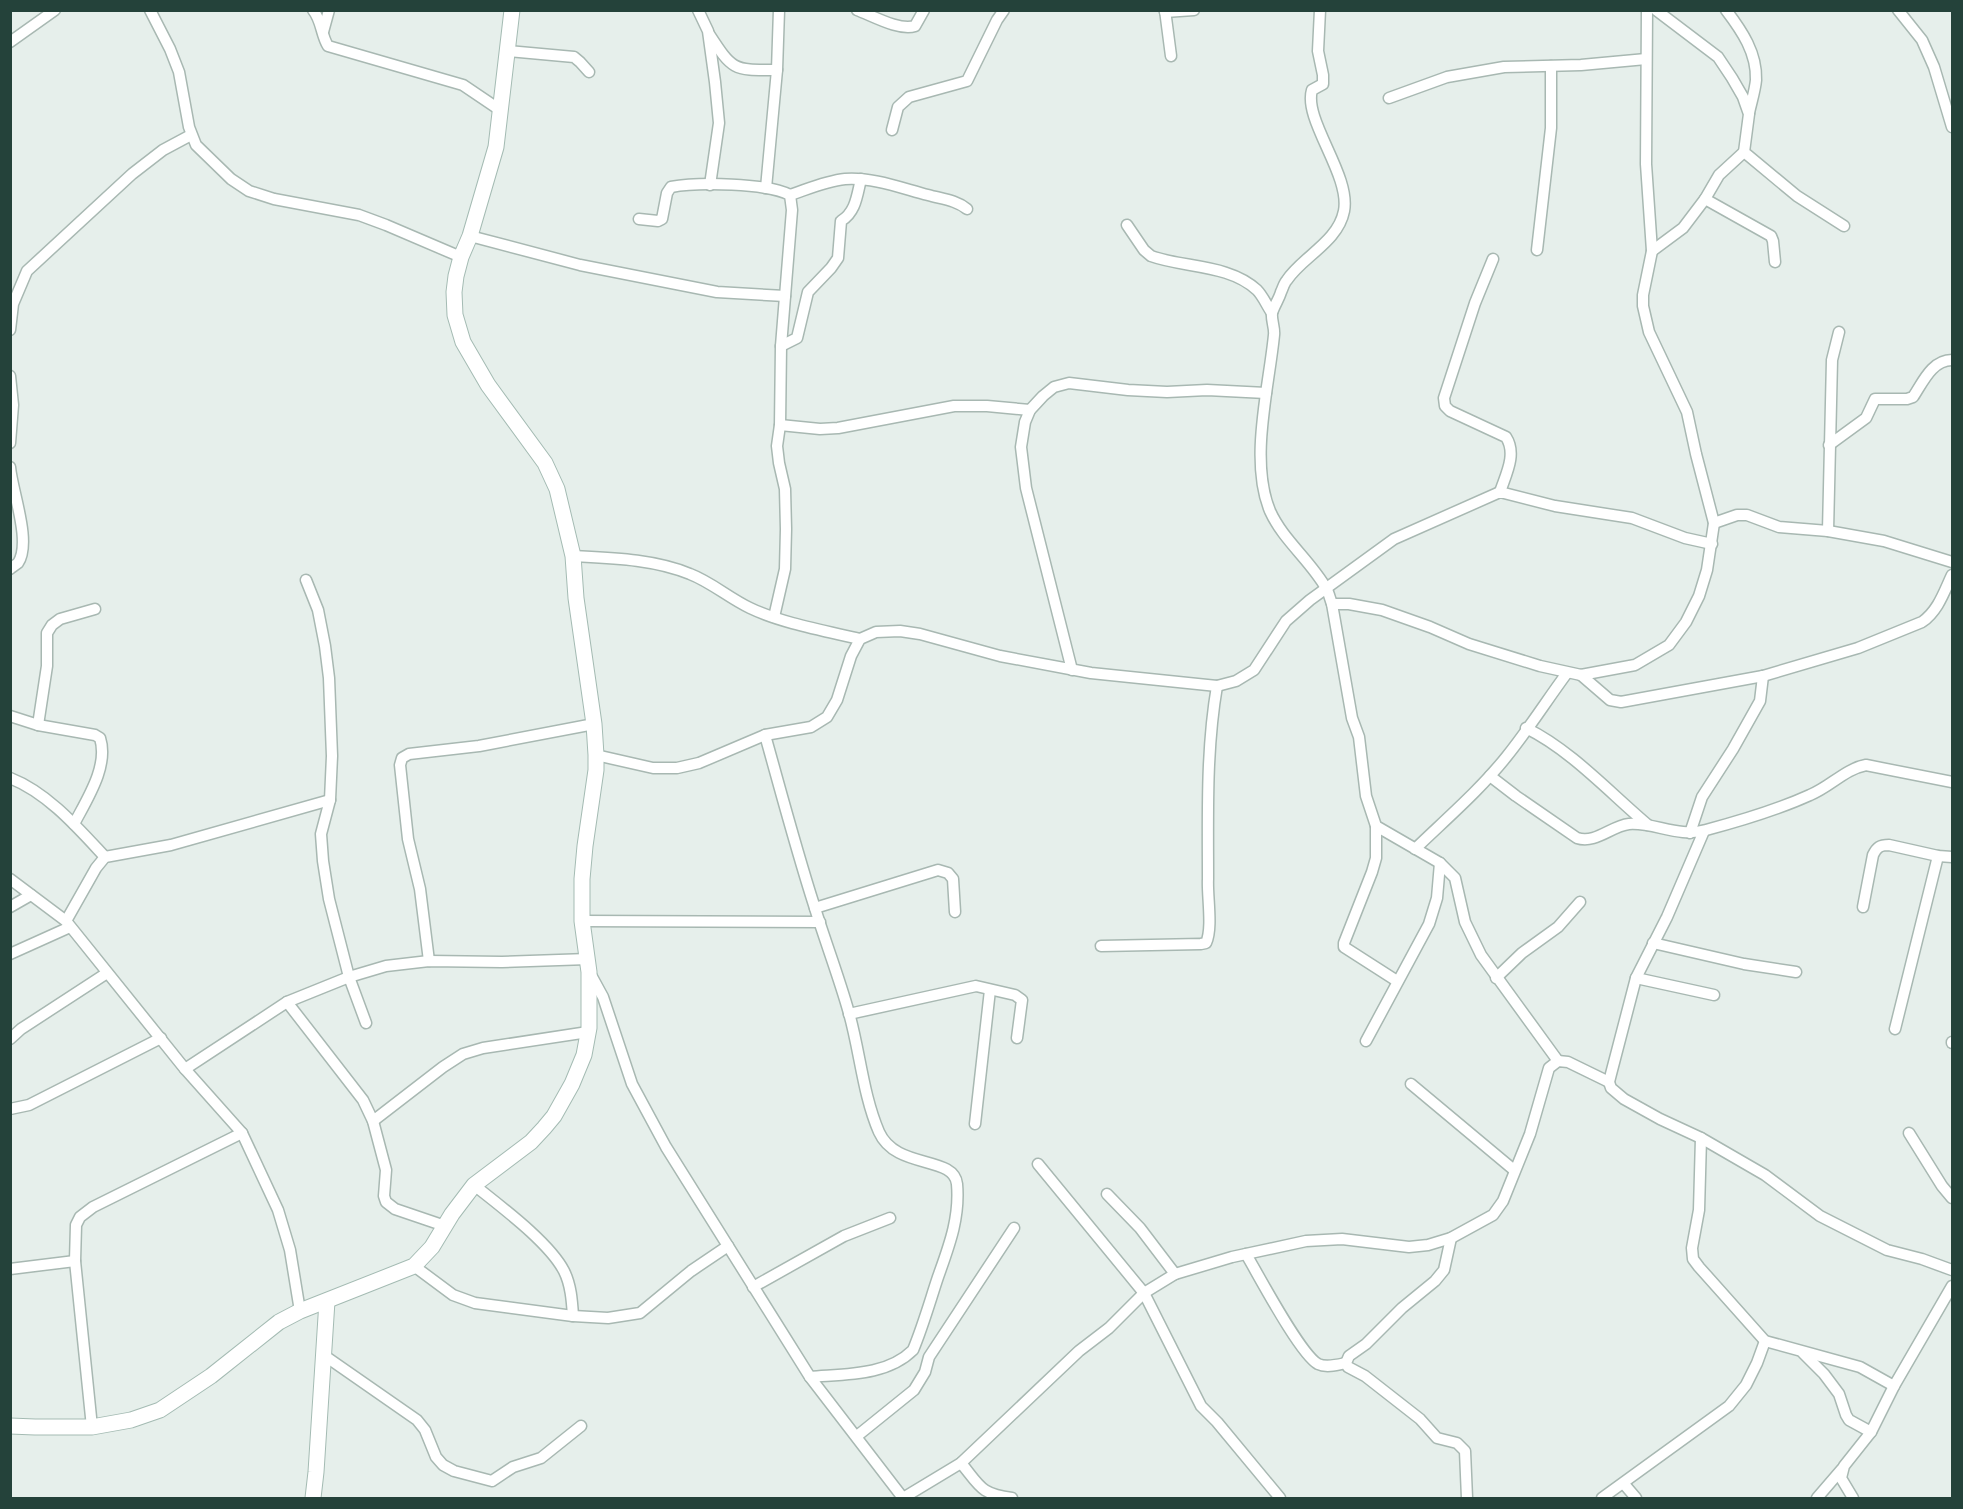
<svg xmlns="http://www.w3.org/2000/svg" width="1963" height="1509" font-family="Figtree,sans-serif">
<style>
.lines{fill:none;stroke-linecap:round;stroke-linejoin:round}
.street-casing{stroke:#a8b8b2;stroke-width:13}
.secondary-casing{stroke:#a4bbb3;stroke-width:17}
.street{stroke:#fff;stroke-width:10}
.secondary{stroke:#fff;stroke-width:15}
</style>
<rect width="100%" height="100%" fill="#e6efeb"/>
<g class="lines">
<g class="street-casing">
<g id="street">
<path d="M150 10 170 49 179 72 189 127 196 145 231 179 249 191 274 199 359 215 386 225 461 257"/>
<path d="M313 10C322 21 321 35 328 46L463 85 500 110"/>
<path d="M698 10 708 31 715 82 719 123 710 185"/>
<path d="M857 10C873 16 899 31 915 26L924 10"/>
<path d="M1165 10 1171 56"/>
<path d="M1320 10 1318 51 1323 75V84L1312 90C1303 120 1351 175 1344 211 1338 242 1302 257 1287 280 1284 283 1283 288 1281 292 1279 299 1274 306 1272 313 1271 320 1275 328 1274 335 1269 387 1249 461 1270 511 1283 540 1310 560 1326 588 1329 593 1330 599 1332 604L1352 718 1359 737 1366 796 1376 826 1440 863 1455 878 1465 922 1481 955 1558 1061"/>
<path d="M1656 10 1718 57 1732 78 1743 97 1749 114 1744 152 1797 196 1844 226"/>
<path d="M1726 10C1742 31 1757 53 1756 80 1755 91 1751 103 1749 113"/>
<path d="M1898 10 1922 40 1934 67 1952 127"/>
<path d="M1165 12 1194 10"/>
<path d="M323 32 329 10"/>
<path d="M709 34C733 71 733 70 777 70"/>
<path d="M10 42 55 10"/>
<path d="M508 51 574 57 580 62 589 72"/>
<path d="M1389 98 1447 77 1504 67 1581 65 1646 59"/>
<path d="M892 130 898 107 909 97 967 81 997 20 1004 10"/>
<path d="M766 188 777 70 779 10"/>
<path d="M790 195C808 189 826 181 845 179 873 177 901 188 928 195 942 199 956 200 967 209"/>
<path d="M1705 199 1771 236 1773 241 1775 262"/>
<path d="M639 219 658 221 662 219 667 193 671 187C698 182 767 183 790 195L792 210 781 346 780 425 777 446 779 463 785 489 786 529 785 569 774 617"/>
<path d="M1127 225 1144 250 1151 256C1184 268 1229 264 1257 290 1263 296 1267 306 1272 313"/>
<path d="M470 236 580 265 717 292 785 296"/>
<path d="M1537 250 1551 128V66"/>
<path d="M1652 251 1683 228 1705 199 1719 175 1744 152"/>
<path d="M1493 259 1475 303 1444 398 1445 406 1450 411 1506 437C1517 454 1506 474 1500 492"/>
<path d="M10 330 13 304 27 271 132 174 163 150 191 135"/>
<path d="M781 346 797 338 808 292 831 268 838 258 841 221C856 212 857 195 861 179"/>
<path d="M10 376 13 405 10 443"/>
<path d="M780 425 820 429 838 428 954 406H987L1030 410"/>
<path d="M1829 445 1866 418 1875 399H1907L1913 397C1923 382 1932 360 1952 360"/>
<path d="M10 467C12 491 32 542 18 563 18 563 11 568 10 569"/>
<path d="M1714 523 1737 515H1747L1779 527 1828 531 1884 541 1952 562"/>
<path d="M1828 531 1832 360 1839 332"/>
<path d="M573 556C611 558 654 559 690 574 711 582 729 598 750 608 781 623 826 631 860 639"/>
<path d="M306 580 318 610 325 646 329 678 332 756 330 800 321 834 323 861 329 899 349 977 366 1023"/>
<path d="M1332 604H1349L1382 610 1430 627 1469 644 1540 666 1581 675 1635 665 1669 645 1686 622 1699 596 1707 570 1714 523 1696 454 1687 412 1649 332 1643 306V295L1652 251 1646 164 1647 10"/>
<path d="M1072 670 1026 488 1021 447 1025 422 1030 410 1043 396 1054 387 1069 383 1128 390 1167 392 1207 390 1266 393"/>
<path d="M1581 675 1610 700 1621 702 1763 676 1858 648 1922 622C1938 611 1944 592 1952 575"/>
<path d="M10 716 38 725 95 735 100 738C109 766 87 799 74 824"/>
<path d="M38 725 47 666V633L52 625 60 619 95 609"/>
<path d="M1526 728C1571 750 1610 793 1648 825"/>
<path d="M765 735C781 792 796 849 814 905 825 941 839 977 849 1013 860 1052 863 1095 879 1132 896 1170 954 1155 957 1184 960 1218 949 1246 938 1277 930 1301 923 1326 913 1350 887 1376 845 1374 810 1377"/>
<path d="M596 755 653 768H677L699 763 765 735 811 727 827 717 837 700 851 656 860 639 876 632 900 631 920 634 1000 656 1091 673 1217 686 1236 681 1254 670 1286 621 1310 600 1394 539 1500 492 1555 506 1632 518 1685 538 1712 544"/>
<path d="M1490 776 1516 796 1577 838C1596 844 1611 826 1629 824 1655 822 1678 838 1706 830 1740 821 1777 810 1810 795 1830 787 1845 769 1866 765L1952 782"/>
<path d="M10 778C48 793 78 828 105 857"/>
<path d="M1376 826V858L1372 872 1344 943V947L1397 981"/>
<path d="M1704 831 1667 917 1636 978 1611 1074 1609 1082 1611 1088 1624 1099 1660 1119 1701 1138 1765 1175 1820 1216 1887 1250 1922 1259 1952 1270"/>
<path d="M1690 833 1702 797 1733 749 1760 701 1763 676"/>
<path d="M1415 849C1446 819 1480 790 1507 756 1528 730 1547 700 1567 673"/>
<path d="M10 879 66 921 185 1069 242 1133 278 1210 290 1250 300 1311"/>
<path d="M10 907 31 895"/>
<path d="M1863 907 1873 855C1877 847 1880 845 1889 845L1938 856 1952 857"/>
<path d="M815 908 938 870 948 873 953 879 955 912"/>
<path d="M66 921 96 868 105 857 171 845 330 800"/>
<path d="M582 921 820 922"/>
<path d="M1653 943 1744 964 1796 972"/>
<path d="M1101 946 1201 944 1206 943C1213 928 1207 896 1208 879 1208 815 1206 750 1217 686"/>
<path d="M10 954 70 927"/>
<path d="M429 961 420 889 408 839 400 765 402 758 409 754 479 746 594 724"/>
<path d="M591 975 603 997 632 1084 666 1147 810 1377 903 1498"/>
<path d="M1496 978 1522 953 1558 927 1580 902"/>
<path d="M1636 978 1714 995"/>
<path d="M287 1002 363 1100 373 1121 386 1170 384 1196 386 1202 395 1209 445 1226"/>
<path d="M849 1014 976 986 1015 995 1022 1000 1017 1038"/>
<path d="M1895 1029 1938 856"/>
<path d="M10 1039 21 1029 107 973"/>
<path d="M1366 1041 1429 924 1437 898 1440 863"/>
<path d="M1952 1043V1042"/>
<path d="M185 1069 287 1002 349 977 386 966 429 961 502 962 588 959"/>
<path d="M1411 1084 1514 1170"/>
<path d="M10 1109 29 1105 161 1038"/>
<path d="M373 1121 443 1067 463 1054 483 1048 588 1032"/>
<path d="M975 1124 990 990"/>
<path d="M1909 1133 1942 1186 1952 1198"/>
<path d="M1701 1138 1699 1210 1692 1248 1693 1259 1699 1267 1765 1341 1860 1367 1894 1386"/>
<path d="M1038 1164 1144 1293 1201 1406 1217 1422 1280 1498"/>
<path d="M474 1185C500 1206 549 1242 564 1271 571 1285 572 1301 573 1316"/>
<path d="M1107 1194 1140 1228 1175 1274"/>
<path d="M1451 1238 1444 1270 1435 1281 1402 1308 1366 1344 1349 1356 1346 1363 1348 1367 1365 1376 1420 1419 1437 1438 1457 1443 1465 1451 1467 1498"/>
<path d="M1246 1254C1259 1276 1300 1354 1318 1364 1326 1368 1337 1365 1346 1363"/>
<path d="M414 1266 453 1295 475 1303 573 1316 608 1318 640 1313 691 1271 728 1246"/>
<path d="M10 1269 75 1261"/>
<path d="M753 1287 844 1236 890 1218"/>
<path d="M1803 1353 1824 1374 1839 1394 1846 1415 1849 1420 1871 1432"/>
<path d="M325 1356 417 1420 425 1430 436 1457 443 1465 454 1471 492 1481 513 1467 541 1458 581 1426"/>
<path d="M92 1427 75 1261 76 1225 80 1217 93 1207 242 1133"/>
<path d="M857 1436 914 1390 925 1372 929 1357 1014 1228"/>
<path d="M961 1463C980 1486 980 1494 1012 1498"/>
<path d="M1624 1484 1636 1498"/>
<path d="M903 1498 961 1463 1079 1351 1109 1328 1144 1293 1175 1274 1232 1257 1306 1241 1342 1239 1409 1247 1428 1245 1451 1238 1493 1215 1503 1201 1530 1134 1549 1068 1558 1061 1568 1062 1609 1082"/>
<path d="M1602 1498 1729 1406 1746 1385 1757 1363 1765 1341"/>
<path d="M1817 1498 1842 1469"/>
<path d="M1853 1498 1841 1478 1844 1466 1871 1432 1894 1386 1952 1286"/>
</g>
</g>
<g class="secondary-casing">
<g id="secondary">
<path d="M10 1426 35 1427H92L131 1420 160 1410 211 1376 279 1322 300 1311 414 1266 432 1247 452 1214 474 1185 531 1142 544 1128 554 1116 572 1084 584 1055 589 1028V972L582 921V879L585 846 596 770V755L594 724 576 598 573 556 557 489 545 463 488 385 463 342 455 315 454 292 456 276 461 257 470 236 496 147 512 10"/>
<path d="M313 1498 316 1472 327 1301"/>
</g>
</g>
<use href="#street" class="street"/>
<use href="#secondary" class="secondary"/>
</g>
<rect width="1963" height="1509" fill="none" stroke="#24423a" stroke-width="24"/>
</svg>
